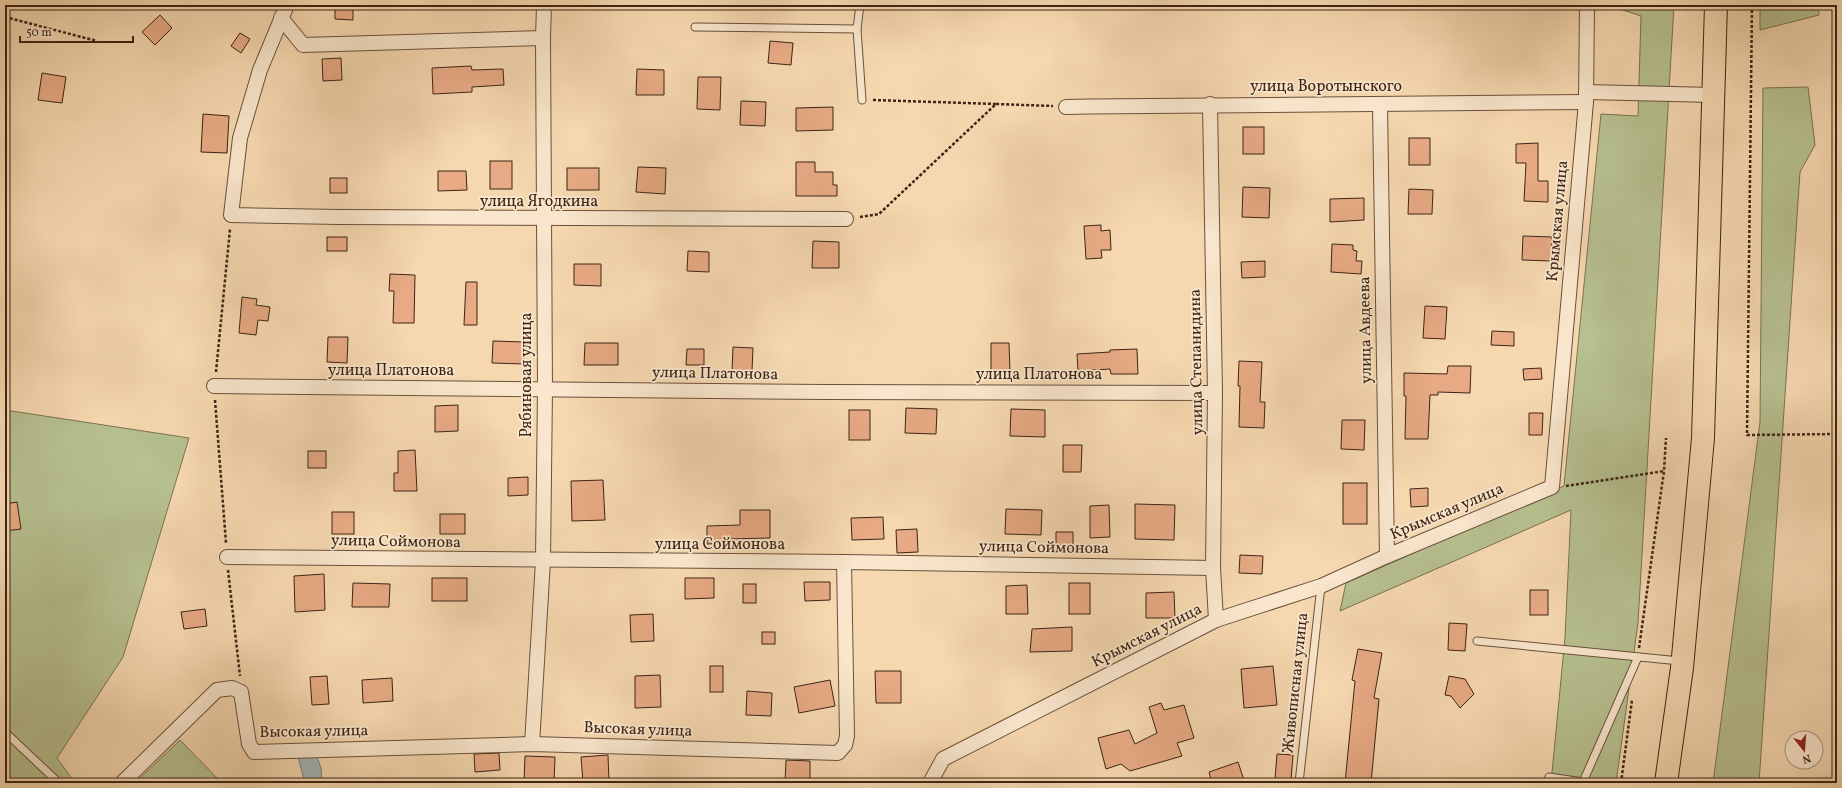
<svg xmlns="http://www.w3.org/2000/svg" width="1842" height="788" font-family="Vollkorn,serif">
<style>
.green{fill:#b7c090;stroke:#7a7252}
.water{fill:#a3b6b8;stroke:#7a7c77}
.building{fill:#e7aa84;stroke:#3c2415}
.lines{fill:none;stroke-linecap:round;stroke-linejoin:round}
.service-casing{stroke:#6a513c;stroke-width:9}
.minor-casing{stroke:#6a513c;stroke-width:16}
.primary-casing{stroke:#3c2415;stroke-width:24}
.path{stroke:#3c2415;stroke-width:2.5;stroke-dasharray:3 2;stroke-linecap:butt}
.service{stroke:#f9e6cc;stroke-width:7}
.minor{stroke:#f9e6cc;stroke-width:14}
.primary{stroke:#f6d8b0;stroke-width:22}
.labels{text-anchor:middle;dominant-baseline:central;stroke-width:3.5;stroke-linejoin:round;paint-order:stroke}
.street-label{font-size:16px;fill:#3c2415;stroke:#f9e6cc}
</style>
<rect width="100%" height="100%" fill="#f6d8b0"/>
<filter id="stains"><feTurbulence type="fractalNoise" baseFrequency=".005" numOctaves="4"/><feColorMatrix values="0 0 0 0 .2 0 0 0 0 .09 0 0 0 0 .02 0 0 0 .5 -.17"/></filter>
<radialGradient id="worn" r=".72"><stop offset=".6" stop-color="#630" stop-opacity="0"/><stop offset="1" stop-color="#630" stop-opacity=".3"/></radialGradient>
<g class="green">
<path d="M1608 5H1674L1638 623 1616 783H1551L1565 638 1571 510 1340 611 1346 583 1564 486 1601 114 1638 116 1641 16Z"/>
<path d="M1760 5H1819V15L1760 30Z"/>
<path d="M1808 87 1815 145 1800 172 1759 783H1713L1760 422 1763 88Z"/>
<path d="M5 410 189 438 123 657 57 758 75 783H5Z"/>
<path d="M180 740 222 783H135Z"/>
</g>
<path class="water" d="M296 750 316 754 321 768 322 783H305Z"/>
<g class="building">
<path d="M335 5 353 6V20L335 19Z"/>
<path d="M160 15 172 28 155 45 142 32Z"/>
<path d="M240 33 250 39 241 53 231 46Z"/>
<path d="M770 41 793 43 791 65 768 63Z"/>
<path d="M341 58 342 80 323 81 322 59Z"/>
<path d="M471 66 472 70 503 69 504 85 472 87V92L433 94 432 68Z"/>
<path d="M637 69 664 70V95H636Z"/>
<path d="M42 73 66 77 62 103 38 100Z"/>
<path d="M698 77H721L720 110 697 109Z"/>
<path d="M741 101 766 102 765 126 740 125Z"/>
<path d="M833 107V130L796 131V108Z"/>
<path d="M203 114 229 116 227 153 201 152Z"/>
<rect x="1243" y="127" width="21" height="27"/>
<rect x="1409" y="138" width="21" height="27"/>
<path d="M1538 143V181H1548V202L1524 201 1526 163H1516V144Z"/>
<rect x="490" y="161" width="22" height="28"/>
<path d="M796 162H815V172H833V185H837V196H796Z"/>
<path d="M638 167 666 168 665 194 636 192Z"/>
<rect x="567" y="168" width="32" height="22"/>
<path d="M438 171H466L467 190 438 191Z"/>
<rect x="330" y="178" width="17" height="15"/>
<path d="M1243 187 1270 188 1269 218 1242 217Z"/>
<path d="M1409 189 1433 190 1432 214H1408Z"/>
<path d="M1364 198V220L1330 222V199Z"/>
<path d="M1101 225V231L1110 230 1111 250H1101L1102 258 1086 259 1084 226Z"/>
<path d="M1523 236 1552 237 1551 261 1522 260Z"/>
<rect x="327" y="237" width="20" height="14"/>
<path d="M813 241 839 242V268H812Z"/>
<path d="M1332 244 1353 245V250L1357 251 1356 261H1362L1361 274 1331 272Z"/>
<path d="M688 251 709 252V272L687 271Z"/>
<path d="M1265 261V277L1242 278 1241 262Z"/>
<path d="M574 264H601V286L574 285Z"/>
<path d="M390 274 415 275 414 323H393L394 291H389Z"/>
<path d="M466 282H477V325H464Z"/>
<path d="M242 297 257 299 256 305 270 307 268 321 258 320 256 335 239 333Z"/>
<path d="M1425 306 1447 307 1445 339 1423 338Z"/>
<path d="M1492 331 1514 332V346L1491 345Z"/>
<path d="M328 337H348L347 363 327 362Z"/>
<path d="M493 341 524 342V364L492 363Z"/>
<path d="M585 343H618V365H584Z"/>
<path d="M991 343H1009L1010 372H991Z"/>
<path d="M733 347 753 348 752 371H732Z"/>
<path d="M687 349H704V365H686Z"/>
<path d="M1137 349 1138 374H1111L1110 369 1078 371 1077 354 1110 352V350Z"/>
<path d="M1239 361 1262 362 1260 402H1265L1264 428 1239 427 1240 386H1238Z"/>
<path d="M1448 366H1471L1470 393 1438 392V395H1430L1428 439H1405L1406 396H1404V373L1447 374Z"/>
<path d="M1541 368 1542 379 1524 380 1523 369Z"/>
<path d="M458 405V431L435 432V406Z"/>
<path d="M906 408 937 409 936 434 905 433Z"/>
<path d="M1011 409 1045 410V437L1010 436Z"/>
<rect x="849" y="410" width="21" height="30"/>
<path d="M1529 413H1543L1542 435H1529Z"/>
<path d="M1342 420H1365L1364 450 1341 449Z"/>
<path d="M1063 445H1082L1081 472H1063Z"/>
<path d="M415 450 417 491H394V473H398V451Z"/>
<rect x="308" y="451" width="18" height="17"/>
<path d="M528 477V495L508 496V478Z"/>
<path d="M603 480 605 520 572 521 571 481Z"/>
<rect x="1343" y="483" width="24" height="41"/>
<path d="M1428 488V506L1411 507 1410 489Z"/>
<path d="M17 502 21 529 5 531V504Z"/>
<path d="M1135 504 1175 505 1174 540 1135 539Z"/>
<path d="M1109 505 1110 537 1090 538V506Z"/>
<path d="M1006 509 1042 510 1041 535 1005 534Z"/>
<path d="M740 510H770V538L727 539V543L707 544V526L740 525Z"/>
<rect x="332" y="512" width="22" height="22"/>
<rect x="440" y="514" width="25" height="20"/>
<path d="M883 517 884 539 852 540 851 518Z"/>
<path d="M917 529 918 552 897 553 896 530Z"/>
<path d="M1056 532H1073V549L1056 548Z"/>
<path d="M1240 555 1263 556 1262 574 1239 573Z"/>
<path d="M324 574 325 610 295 612 294 576Z"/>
<rect x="432" y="578" width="35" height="23"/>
<path d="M685 578H714V598L685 599Z"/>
<path d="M804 582H830V600L805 601Z"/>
<path d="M353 583 390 584 389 607H352Z"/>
<rect x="1069" y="583" width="21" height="31"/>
<rect x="743" y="584" width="13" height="19"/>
<path d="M1027 585 1028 614H1006V586Z"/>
<rect x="1530" y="590" width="18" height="25"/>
<path d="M1174 592 1175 618H1146V593Z"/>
<path d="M205 609 207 626 184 629 181 612Z"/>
<path d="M653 614 654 641 631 642 630 615Z"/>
<path d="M1449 623 1467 624 1465 651 1448 650Z"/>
<path d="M1072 627V651L1030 652 1032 629Z"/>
<rect x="762" y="632" width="13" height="12"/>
<path d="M1358 649 1382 653 1374 698 1379 699 1371 783H1345L1355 681 1352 680Z"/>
<rect x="710" y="666" width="13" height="26"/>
<path d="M1273 666 1277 705 1244 708 1241 669Z"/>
<path d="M875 671H901V703H876Z"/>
<path d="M660 675 661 707 635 708V676Z"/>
<path d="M327 676 329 704 312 705 310 677Z"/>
<path d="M1449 676 1465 679 1474 694 1460 708 1451 696 1445 695Z"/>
<path d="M392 678 393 701 363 703 362 680Z"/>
<path d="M830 680 835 706 799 713 794 687Z"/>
<path d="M747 691 772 693 771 716 746 715Z"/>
<path d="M1161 703 1164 710 1184 705 1194 738 1177 743 1182 756 1130 771 1121 764 1106 769 1098 738 1129 730 1135 744 1157 733 1149 707Z"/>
<path d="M499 753 500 770 475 772 474 754Z"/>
<path d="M1277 754 1293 755 1291 780 1275 779Z"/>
<path d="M608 755 609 781 583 782 581 757Z"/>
<path d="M525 756 555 757 554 783H524Z"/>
<path d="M786 760 810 761V783H785Z"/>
<path d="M1238 762 1245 783H1212L1209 772Z"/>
</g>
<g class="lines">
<g class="service-casing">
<g id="service">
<path d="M695 27 857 29 860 5"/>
<path d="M857 29 862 100"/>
<path d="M1477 641 1680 661"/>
<path d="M5 732 59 783"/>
<path d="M1549 777 1583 782 1638 657"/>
<path d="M1299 783 1321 586"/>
</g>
</g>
<g class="minor-casing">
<g id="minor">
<path d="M287 5 260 70 240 138 231 215 340 217 846 219"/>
<path d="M281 18 303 45 543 38"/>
<path d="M1586 92 1714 95"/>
<path d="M1210 104 1215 393 1213 568 1216 620"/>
<path d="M1380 105 1387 556"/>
<path d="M1066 107C1239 104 1412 104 1586 102"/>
<path d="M214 386 825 392 1215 393"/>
<path d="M227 557 844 562 1213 568"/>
<path d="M532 744 543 561 545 389 543 38 544 5"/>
<path d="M122 783 217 690 232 688 241 692 249 744 254 752 532 744 838 753 845 745 847 736 844 562"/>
<path d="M930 783 943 759 1216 620 1321 586 1387 556 1552 487 1586 102 1587 5"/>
</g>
</g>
<g class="primary-casing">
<path id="primary" d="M1666 783 1682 668 1703 438 1716 5"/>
</g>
<g class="path">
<path d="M1752 5 1747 435 1837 434"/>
<path d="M5 17 97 41"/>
<path d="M873 100 996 104"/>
<path d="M860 217 879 214 996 104 1053 106"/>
<path d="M216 372 230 229"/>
<path d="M215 400 226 543"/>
<path d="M1566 486 1664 471"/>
<path d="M228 570 240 676"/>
<path d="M1639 648 1664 471 1666 438"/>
<path d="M1621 783 1632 700"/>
</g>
<use href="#service" class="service"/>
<use href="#minor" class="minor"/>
<use href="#primary" class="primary"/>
</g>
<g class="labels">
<g class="street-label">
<text x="1326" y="87">улица Воротынского</text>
<text x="539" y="202">улица Ягодкина</text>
<text transform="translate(1558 221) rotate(-85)">Крымская улица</text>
<text transform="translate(1366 330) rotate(-91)">улица Авдеева</text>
<text transform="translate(1197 362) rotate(-91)">улица Степанидина</text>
<text x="391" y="371">улица Платонова</text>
<text transform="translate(715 374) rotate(1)">улица Платонова</text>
<text transform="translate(527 375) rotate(-90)">Рябиновая улица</text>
<text x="1039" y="375">улица Платонова</text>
<text transform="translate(1447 512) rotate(-23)">Крымская улица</text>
<text transform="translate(396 542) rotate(1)">улица Соймонова</text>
<text x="720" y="545">улица Соймонова</text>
<text transform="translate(1044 548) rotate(1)">улица Соймонова</text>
<text transform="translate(1147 636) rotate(-27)">Крымская улица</text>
<text transform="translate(1296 683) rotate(-84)">Живописная улица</text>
<text transform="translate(638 730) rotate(2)">Высокая улица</text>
<text transform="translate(314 732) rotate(-1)">Высокая улица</text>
</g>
</g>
<rect width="1842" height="788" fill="none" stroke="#f6d8b0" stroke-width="20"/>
<rect x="6" y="6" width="1830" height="776" fill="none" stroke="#3c2415" stroke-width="2"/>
<rect x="10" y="10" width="1822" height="768" fill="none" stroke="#3c2415"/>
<g transform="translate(1804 750) rotate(163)"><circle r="19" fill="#f9e6cc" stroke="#ad9883"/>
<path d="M0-3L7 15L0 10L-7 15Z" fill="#8f2418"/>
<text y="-6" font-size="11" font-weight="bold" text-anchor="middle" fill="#3c2415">N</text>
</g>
<path d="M20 36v6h113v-6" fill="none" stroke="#3c2415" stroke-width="2"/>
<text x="26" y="36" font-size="12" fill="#3c2415" stroke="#f9e6cc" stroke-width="3" paint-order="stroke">50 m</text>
<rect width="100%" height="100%" filter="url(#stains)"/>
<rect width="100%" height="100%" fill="url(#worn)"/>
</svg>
